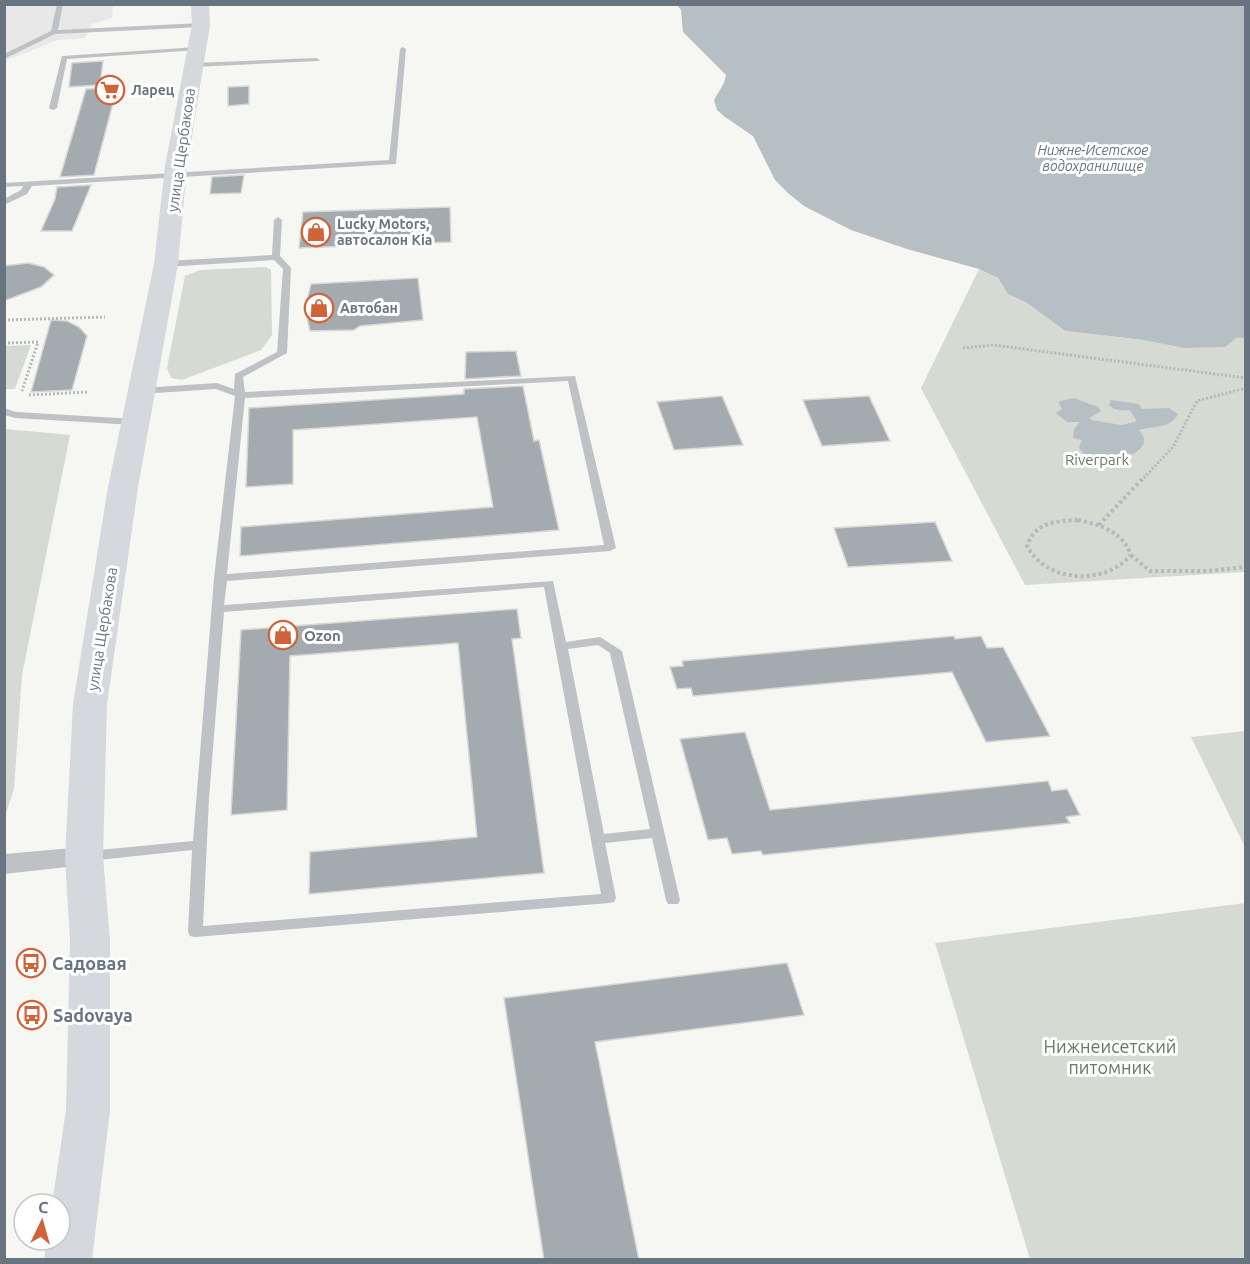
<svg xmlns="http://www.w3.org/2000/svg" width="1250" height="1264" font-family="Ubuntu,sans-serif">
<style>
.built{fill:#e7e8e7}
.green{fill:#d5dad3}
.water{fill:#b6bfc4}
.building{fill:#a3aab0;stroke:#d7d8d6;stroke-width:1.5}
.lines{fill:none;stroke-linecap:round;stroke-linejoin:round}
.path-far1{stroke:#b6b9bc;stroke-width:3;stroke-dasharray:2 2;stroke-linecap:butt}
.path{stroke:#b6b9bc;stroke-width:4;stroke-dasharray:3 3;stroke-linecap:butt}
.lane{fill:#bec1c5;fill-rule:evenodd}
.street{fill:#bec1c5;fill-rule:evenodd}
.primary{fill:#d5d8dc;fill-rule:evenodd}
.labels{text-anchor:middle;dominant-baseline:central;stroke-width:6;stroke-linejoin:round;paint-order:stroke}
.far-poi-label{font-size:14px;font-weight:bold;fill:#687581;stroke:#fff;text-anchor:start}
.far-water-label{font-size:14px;font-style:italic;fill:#64757e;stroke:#fff}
.street-label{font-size:15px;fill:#687581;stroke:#fff}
.park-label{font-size:15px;fill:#697966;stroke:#fff}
.poi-label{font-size:15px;font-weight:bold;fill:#687581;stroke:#fff;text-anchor:start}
.near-poi-label{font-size:18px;font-weight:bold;fill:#687581;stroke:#fff;text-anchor:start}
.near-park-label{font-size:18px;fill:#697966;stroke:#fff}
</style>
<rect width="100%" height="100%" fill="#f6f6f3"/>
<path class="built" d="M5 5H113L112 18 92 24 85 38 57 40 5 61Z"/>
<g class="green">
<path d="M265 267 271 270 272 335 261 350 182 380 171 378 167 368 185 276 200 270Z"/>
<path d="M979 269 998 278 1008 294 1027 303 1065 331 1144 340 1245 338V572L1025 585 921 388Z"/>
<path d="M31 345 15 389H5V346Z"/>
<path d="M5 429 70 435 22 675 14 789 5 816Z"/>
<path d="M1245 731H1246L1245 847 1191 737Z"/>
<path d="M1245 903V1259H1030L935 943Z"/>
</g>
<g class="water">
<path d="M677 5H1245V338H1236L1225 347 1185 348 1144 340 1065 331 1027 303 1008 294 998 278 979 269 907 249 851 230 804 206 788 193 775 180 753 136 725 117 717 110 714 100 724 83 726 75 683 32 681 10Z"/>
<path d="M1074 398 1098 407 1101 411 1089 418 1092 420 1121 425 1135 422 1136 420 1130 410C1121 410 1116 412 1109 405L1111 400 1139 404 1142 409 1169 408 1178 414C1169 430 1154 425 1139 430 1141 433 1143 435 1144 438 1147 460 1090 468 1079 448L1082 440 1073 438 1074 429 1080 422H1067L1056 413 1062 409 1059 403 1060 401Z"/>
</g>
<g class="building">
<path d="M103 61 100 85 69 87 72 63Z"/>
<path d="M249 86V104L228 106V87Z"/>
<path d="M117 88 94 175 60 177 86 89Z"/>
<path d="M244 175 241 193 210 194 212 177Z"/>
<path d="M91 185 72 231H41L55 199 57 187Z"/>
<path d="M450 207 451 242 299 248 303 212Z"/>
<path d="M28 263 44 267 54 275 41 287 4 301V266Z"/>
<path d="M418 278 423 320 360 326 354 330 310 331 305 309 311 284Z"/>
<path d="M51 320 67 321 79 327 87 336 72 390 31 392Z"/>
<path d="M516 351 521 376 465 379 466 352Z"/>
<path d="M523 386 534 441 539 440 559 530 240 556 241 527 493 507 477 417 293 430V484L246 487 249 408 464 394V389Z"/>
<path d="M722 396 743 445 674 450 657 402Z"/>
<path d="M869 396 890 441 822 446 803 400Z"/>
<path d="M935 522 952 561 848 567 834 528Z"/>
<path d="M517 609 521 638 512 639 544 873 309 894 310 852 477 837 458 643 290 656 287 810 231 815 241 630Z"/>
<path d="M954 636 955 639 981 636 987 648 1003 647 1050 736 986 742 952 672 693 696 691 688 677 689 670 667 683 666 682 661Z"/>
<path d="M745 732 770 810 1048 781 1052 791 1067 789 1080 815 1066 817 1070 823 763 855 761 851 732 854 727 838 708 840 680 739Z"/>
<path d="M787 963 804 1015 595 1042 639 1260H544L504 998Z"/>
</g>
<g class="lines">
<g class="path-far1">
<path d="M4 320 105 317"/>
<path d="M4 343 38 342 22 391"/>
<path d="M963 348 993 345 1246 378"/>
<path d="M29 395 88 392"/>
<path d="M1141 481 1173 447 1197 401 1246 388"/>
</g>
<g class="path">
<path d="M1078 520C1101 525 1122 531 1131 555 1104 586 1047 583 1027 546 1035 522 1056 521 1078 520Z"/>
<path d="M1099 525 1142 479"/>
<path d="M1131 555 1150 571H1207L1246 567"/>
</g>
<g class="lane">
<path d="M57 4H63L58 30 201 23 204 25 201 27 55 34 4 59V54L51 31Z"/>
<path d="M197 47 199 48V50L67 59 57 108 53 110 49 108 62 56Z"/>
<path d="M403 47 406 49 396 164 32 186 27 194 4 205V199L21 190 23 186 4 187V183L389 160 400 49Z"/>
<path d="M316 58 320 60 318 61 194 67 190 65 194 63Z"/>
<path d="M278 217 282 220 280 256 291 268 287 353 243 377 245 392 575 376 616 548 610 551 227 581 224 605 553 581 566 642 600 637 622 651 680 900 678 904H668L666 900 652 838 605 843 616 898 614 902 609 903 195 937 190 936 188 932 192 850 89 861 84 859 82 856 84 853 89 851 193 841 214 578 235 396 216 389 141 394 136 391 141 388 217 383 234 389 235 374 277 352 283 269 274 260 166 267 162 264 166 261 272 255 274 220ZM568 381 604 545 227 574 245 398ZM544 587 601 894 203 926 209 798 224 612ZM598 645 610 653 650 829 604 834 568 649Z"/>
<path d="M4 408 16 412 135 419 140 422 135 425 15 418 4 415Z"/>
</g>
<path class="street" d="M84 847 94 850 99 857 94 864 4 874V854Z"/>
<path class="primary" d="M191 4H209L210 25 187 166 178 264 138 487 107 704 103 857 110 941V1110L92 1260H44L47 1240H60V1204H52L66 1110 70 941 65 857 73 704 108 487 154 264 165 166 192 25Z"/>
</g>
<defs>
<g id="supermarket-ring" transform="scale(1.5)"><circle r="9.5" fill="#fff" stroke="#d16338" stroke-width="1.5"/><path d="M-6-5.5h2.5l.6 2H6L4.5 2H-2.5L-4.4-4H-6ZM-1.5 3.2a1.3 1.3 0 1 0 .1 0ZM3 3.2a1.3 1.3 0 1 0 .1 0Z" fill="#d16338"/></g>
<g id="shop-ring" transform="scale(1.5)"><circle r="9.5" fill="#fff" stroke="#d16338" stroke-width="1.5"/><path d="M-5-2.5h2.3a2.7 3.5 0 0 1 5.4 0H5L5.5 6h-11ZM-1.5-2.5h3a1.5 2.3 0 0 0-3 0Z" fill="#d16338"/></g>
<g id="bus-ring" transform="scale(1.5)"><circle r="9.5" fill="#fff" stroke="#d16338" stroke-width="1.5"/><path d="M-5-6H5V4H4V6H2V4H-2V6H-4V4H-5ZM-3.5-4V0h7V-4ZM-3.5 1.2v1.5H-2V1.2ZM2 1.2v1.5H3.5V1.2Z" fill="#d16338"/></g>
</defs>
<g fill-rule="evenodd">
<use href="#supermarket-ring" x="110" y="90"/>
<use href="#shop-ring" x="316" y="232"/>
<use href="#shop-ring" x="319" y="308"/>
<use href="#shop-ring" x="283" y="635"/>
<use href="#bus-ring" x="31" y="963"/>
<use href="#bus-ring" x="32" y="1015"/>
</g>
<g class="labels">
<g class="far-poi-label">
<text x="131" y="90">Ларец</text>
<text x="337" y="224">Lucky Motors,<tspan x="337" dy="16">автосалон Kia</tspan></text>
<text x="340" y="308">Автобан</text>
</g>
<g class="far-water-label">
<text x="1093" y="150">Нижне-Исетское<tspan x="1093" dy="16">водохранилище</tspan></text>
</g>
<g class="street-label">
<text transform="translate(181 150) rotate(-82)">улица Щербакова</text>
<text transform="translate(102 629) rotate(-81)">улица Щербакова</text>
</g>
<g class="park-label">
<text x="1097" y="459">Riverpark</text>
</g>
<g class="poi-label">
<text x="304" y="635">Ozon</text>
</g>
<g class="near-poi-label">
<text x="52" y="963">Садовая</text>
<text x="53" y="1015">Sadovaya</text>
</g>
<g class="near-park-label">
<text x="1110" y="1046">Нижнеисетский<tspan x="1110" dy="21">питомник</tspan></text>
</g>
</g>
<rect width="1250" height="1264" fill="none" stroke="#687581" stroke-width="12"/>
<g transform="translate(42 1222) rotate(5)"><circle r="28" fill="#ffffff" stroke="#c3c8cd" stroke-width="1.5"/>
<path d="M0-4.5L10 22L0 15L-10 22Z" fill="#d16338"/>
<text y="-9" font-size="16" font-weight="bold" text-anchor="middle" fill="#687581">С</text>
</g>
</svg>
